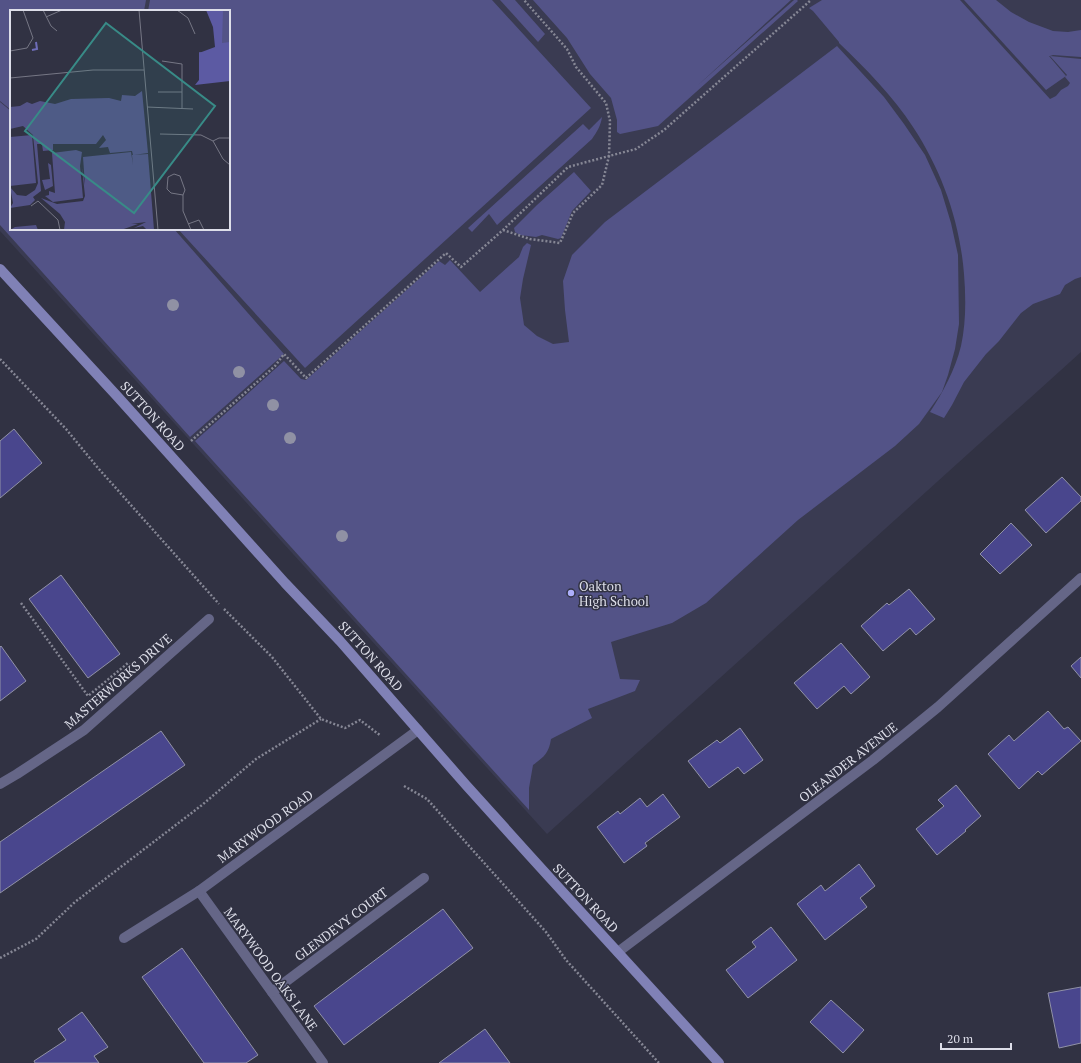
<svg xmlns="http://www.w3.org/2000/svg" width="1081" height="1063" font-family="'PT Serif',serif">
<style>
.built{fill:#3a3b52;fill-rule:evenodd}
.green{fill:#535387}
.building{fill:#49468d;stroke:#9192a7}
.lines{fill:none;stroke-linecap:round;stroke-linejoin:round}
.path{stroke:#868795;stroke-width:2.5;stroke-dasharray:2 2;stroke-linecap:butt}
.street{stroke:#656687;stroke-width:10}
.secondary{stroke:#8081b6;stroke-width:10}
.tree{fill:#9091a4}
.poi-dot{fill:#adaffb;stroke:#313243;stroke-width:1.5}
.labels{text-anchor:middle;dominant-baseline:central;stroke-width:3;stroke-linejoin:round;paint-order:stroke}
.street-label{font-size:13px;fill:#dddee9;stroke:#313243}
.poi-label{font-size:13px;fill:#dddee9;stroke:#313243;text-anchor:start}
.inset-river{fill:none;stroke:#6e6db9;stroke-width:2}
.inset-road{fill:none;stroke:#767785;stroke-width:1}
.view{fill:#388b87;fill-opacity:0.15;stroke:#388b87;stroke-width:2}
.inset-edge{fill:none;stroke:#dddee9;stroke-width:2}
</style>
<rect width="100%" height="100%" fill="#313243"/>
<path class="built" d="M0 0H1081V352L547 834 0 231ZM11 11H229V229H11Z"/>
<g class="green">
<path d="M0 0H146L144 11H11V110L0 101Z"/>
<path d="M150 0H492L591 108 305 368 178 229H229V11H148Z"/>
<path d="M500 0H515L545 34 538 42Z"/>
<path d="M533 0H791L697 86 794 0H797L798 1 658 126 620 134 617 132V120L611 98 590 74 567 38Z"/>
<path d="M822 0H960L1050 99 1056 96 1061 90 1068 86 1070 83 1065 77 1067 75 1050 56H1049L1066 76 1046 90 964 0H996L1011 12 1029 22 1053 31 1068 32 1081 30V57L1053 55 1050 56 1081 59V277L1075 279 1065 285 1060 294 1033 304 1021 313 999 341 986 354 964 382 952 405 944 418 930 412C943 392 955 370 961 346 966 323 966 298 964 274 960 222 942 171 913 127 893 96 866 69 839 43V42L813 11 809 8Z"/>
<path d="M837 46 884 97 904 124 925 155 941 190 951 223 958 255 959 324 955 349 948 375 942 392 919 424 895 446 798 520 706 603 672 623 611 642 620 679 640 680 635 691 588 709 592 718 551 739C549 753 544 757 533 765L529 788V810L195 441 284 361 301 379 306 380 439 261 445 265 450 260 480 292 519 257 523 247 527 243 531 245 523 279 520 298 524 325 537 336 553 344 569 342 565 310 563 281 572 255 605 222Z"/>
<path d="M0 102 11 111V229H174L284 354 190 437 0 225Z"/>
<path d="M602 117C601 125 597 132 592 139L497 225 489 214 472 232 468 228 583 124 589 130Z"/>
<path d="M574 172 591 191 572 211 561 238 558 239 542 235 536 237 520 235 515 232 514 228 537 205Z"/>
</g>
<g class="building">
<path d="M14 429 42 463 0 498V441Z"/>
<path d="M1062 477 1081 497V501L1046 533 1025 510Z"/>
<path d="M1011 523 1032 545 1000 574 980 554Z"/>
<path d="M61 575 120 654 88 678 29 599Z"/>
<path d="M909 589 935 619 916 635 910 628 883 651 861 626 887 603 889 605Z"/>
<path d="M841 643 870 677 851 694 844 686 817 709 794 683Z"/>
<path d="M1 646 26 681 0 701V647Z"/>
<path d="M1081 657V678L1071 666Z"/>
<path d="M1048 711 1064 729 1068 727 1081 741 1042 775 1038 771 1019 789 988 754 1009 735 1014 741Z"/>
<path d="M740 728 763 760 744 774 738 767 709 788 688 761 717 740 720 743Z"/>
<path d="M161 731 185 765 0 893V842Z"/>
<path d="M956 785 981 816 965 830 966 831 937 855 916 829 944 806 938 800Z"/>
<path d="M663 794 680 817 645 843 647 846 624 863 597 827 618 811 620 814 640 798 647 807Z"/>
<path d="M859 864 875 886 860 898 867 907 825 940 797 904 821 885 825 891Z"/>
<path d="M443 909 473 948 344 1045 314 1006Z"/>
<path d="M771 927 797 960 748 998 726 970 756 947 752 942Z"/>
<path d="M182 948 258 1055 246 1063H204L142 977Z"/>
<path d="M1081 987V1043L1059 1048 1048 993Z"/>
<path d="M831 1000 864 1030 843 1053 810 1022Z"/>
<path d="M82 1012 108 1047 94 1056 99 1063H35L34 1061 66 1040 58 1029Z"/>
<path d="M485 1029 510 1063H439Z"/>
</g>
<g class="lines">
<g class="path">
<path d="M503 230 530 239 560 243 573 213 602 185 609 156 636 149 664 130 811 0"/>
<path d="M0 359 66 429 98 468 219 604"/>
<path d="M191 441 275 366 284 354 306 378 446 253 461 267 503 230 568 167 609 156 610 121 606 103 576 67 567 49 524 0"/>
<path d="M21 603 88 696 128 663 131 666"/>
<path d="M224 609 272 657 321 719 345 728 360 720 381 736"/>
<path d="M404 786 427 799 546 932 566 960 659 1063"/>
<path d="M0 958 36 939 75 902 202 805 256 759 321 719"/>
</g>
<g class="street">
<path d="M0 784 17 774 84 730 209 619"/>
<path d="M199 891 272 992 323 1063"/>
<path d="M124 938 199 891 418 730"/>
<path d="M618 952 873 760 938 707 1081 578"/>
<path d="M272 992 424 878"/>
</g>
<path class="secondary" d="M0 269 117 396 285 583 340 641 466 785 530 856 550 878 719 1063"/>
</g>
<g class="tree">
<circle cx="173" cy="305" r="6"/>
<circle cx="239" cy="372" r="6"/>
<circle cx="273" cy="405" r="6"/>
<circle cx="290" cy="438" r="6"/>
<circle cx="342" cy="536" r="6"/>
</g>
<circle class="poi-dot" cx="571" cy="593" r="4"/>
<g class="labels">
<g class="street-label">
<text transform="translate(153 416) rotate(48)">SUTTON ROAD</text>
<text transform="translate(371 656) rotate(48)">SUTTON ROAD</text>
<text transform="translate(118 681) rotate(-41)">MASTERWORKS DRIVE</text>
<text transform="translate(848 762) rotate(-38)">OLEANDER AVENUE</text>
<text transform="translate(265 826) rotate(-36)">MARYWOOD ROAD</text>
<text transform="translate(586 898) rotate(47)">SUTTON ROAD</text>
<text transform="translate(341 924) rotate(-37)">GLENDEVY COURT</text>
<text transform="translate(271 969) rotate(54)">MARYWOOD OAKS LANE</text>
</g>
<g class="poi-label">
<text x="579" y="586">Oakton<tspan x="579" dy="15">High School</tspan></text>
</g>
</g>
<g transform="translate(10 10)">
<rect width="220" height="220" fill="#313243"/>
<path d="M205 0H220V66L189 65V42H208ZM132 81 138 143 123 145 122 141 100 143 98 137 89 138 96 130 93 125 86 134H43V140L33 141 32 134H27L31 181 23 187 25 190 20 195 0 198 3 193 0 177 7 185 16 186 25 180 28 173 23 125 13 116 0 119V97L10 96 17 92 22 94 30 91 45 94 61 89 99 88 111 91 112 85 125 86ZM22 125 26 173 0 176V127ZM66 140 72 142 70 156 73 188 43 192 35 186 39 185V181L45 183 42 143ZM121 142 123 155 122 145 138 144 144 220H137L133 216 124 218 136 212 121 214H128L111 220H54L55 212 50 204 31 188 47 194 73 191 75 186 72 158 75 175 73 147ZM38 153 41 155 43 176 35 180 32 170 40 169ZM26 215 28 220H0L5 217Z" fill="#535387"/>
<path d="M196 0H213L212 33 220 32V71L185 75 189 70V43L205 37 203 17Z" fill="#5c5aa3"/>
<path class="inset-river" d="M22 40 27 39 26 32"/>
<path class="inset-road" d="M33 0 41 16 47 21M129 0 148 220M167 0 178 8 185 24M36 7 52 0M0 41 17 38 23 28 13 0M152 51 172 54V98M0 68 83 60H134M148 82H172M137 97 183 99M150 124 191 125 203 131 213 149 220 155M203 131 209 128H220M164 164 170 166 175 180 173 185 161 183 157 179 158 167ZM173 185V201L181 220M21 196 28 191 48 210 50 220M178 214 189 210 194 220"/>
<path class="view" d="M96 13 205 96 124 203 15 121Z"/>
<rect width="220" height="220" class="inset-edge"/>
</g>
<path d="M941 1043v6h70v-6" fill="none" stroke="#dddee9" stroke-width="2"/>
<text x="947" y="1043" font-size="12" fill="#dddee9" stroke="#313243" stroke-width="3" paint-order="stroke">20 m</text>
</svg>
